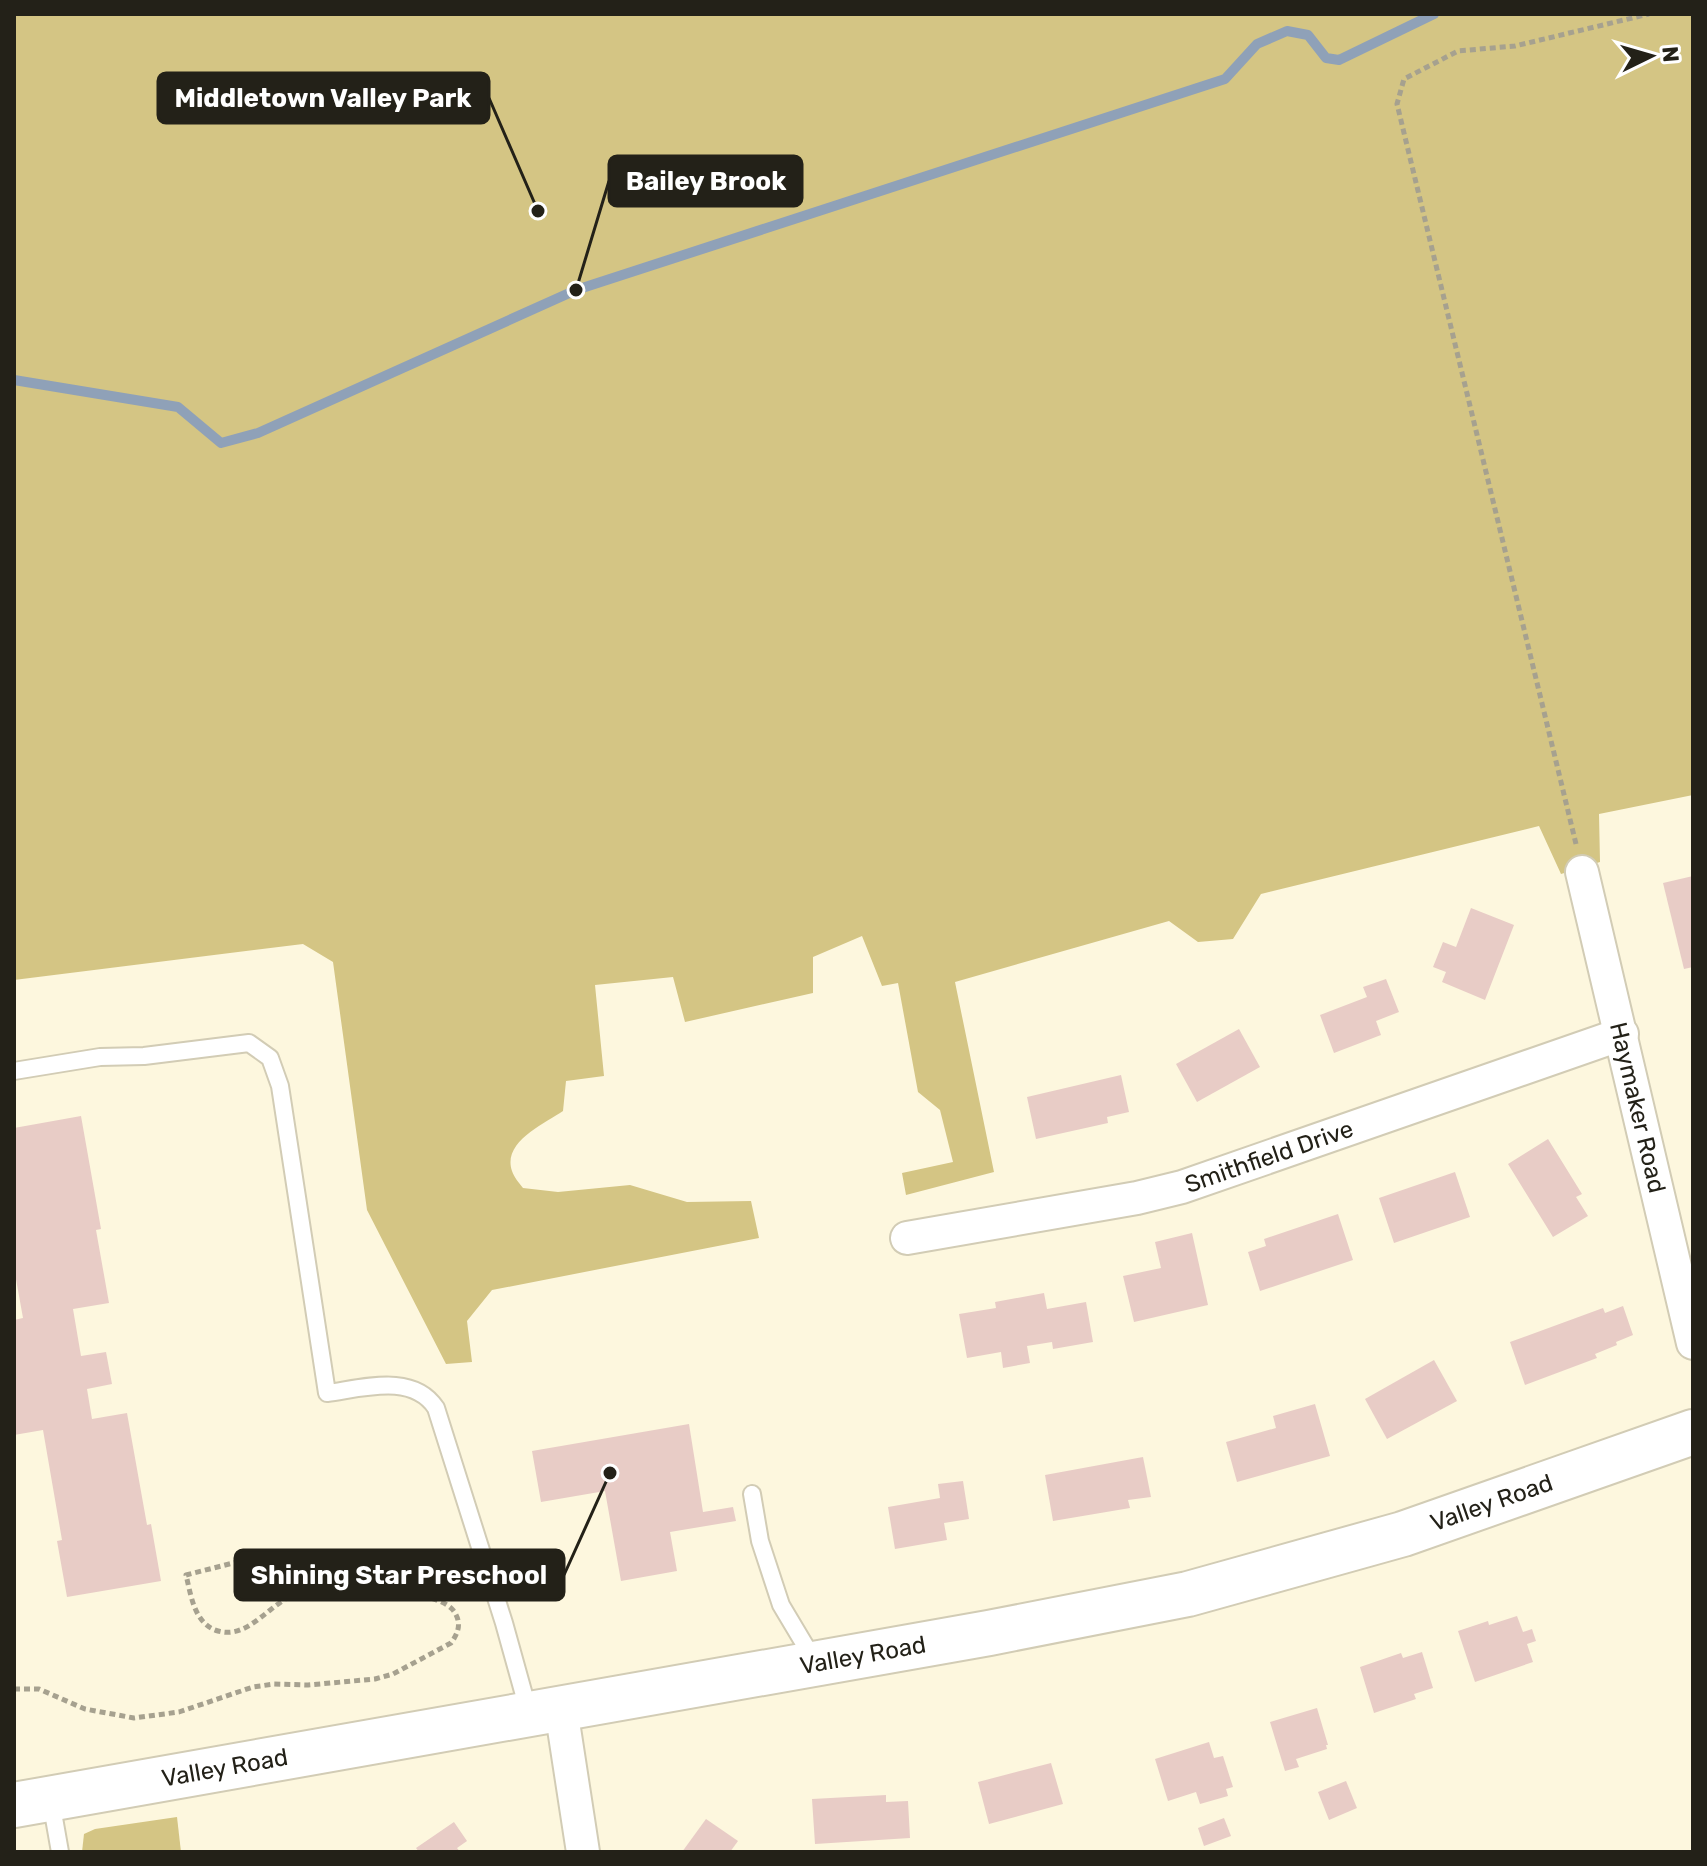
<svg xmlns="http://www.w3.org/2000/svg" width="1707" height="1866" font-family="Rubik,sans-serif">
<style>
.green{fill:#d4c584}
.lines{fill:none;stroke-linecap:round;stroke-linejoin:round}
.stream{stroke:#8fa1b8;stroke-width:10}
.building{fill:#e8ccc6}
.service-casing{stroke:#d2ccb5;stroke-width:20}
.minor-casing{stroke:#d2ccb5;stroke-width:36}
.secondary-casing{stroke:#d2ccb5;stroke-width:48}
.path{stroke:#a6a18f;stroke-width:5;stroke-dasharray:6 4;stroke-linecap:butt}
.service{stroke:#fff;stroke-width:16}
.minor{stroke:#fff;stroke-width:32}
.secondary{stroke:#fff;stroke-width:44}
.labels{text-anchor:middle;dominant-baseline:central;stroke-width:8;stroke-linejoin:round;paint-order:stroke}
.street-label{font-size:24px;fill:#232118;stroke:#fff}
.leader{fill:none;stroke:#232118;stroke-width:3}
.callout-dot{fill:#232118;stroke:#fff;stroke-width:3}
.callout{fill:#232118;stroke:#232118;stroke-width:3}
.callout-label{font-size:26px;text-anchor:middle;font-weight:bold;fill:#fff}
</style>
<rect width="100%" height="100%" fill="#fdf7de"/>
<g class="green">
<path d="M14 14H1693V795L1599 814 1600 862 1561 874 1539 826 1261 894 1233 939 1198 942 1169 921 955 982 994 1172 906 1195 902 1173 953 1162 940 1110 918 1092 898 983 882 986 862 936 813 957V993L685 1022 673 977 595 985 604 1076 566 1081 563 1111C544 1124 502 1142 512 1171 514 1177 519 1183 523 1188L558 1192 630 1185 687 1202 751 1201 759 1238 492 1290 467 1321 472 1362 446 1364 367 1210 333 962 303 944 14 980Z"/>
<path d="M177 1817 181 1852H82L84 1834 95 1829Z"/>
</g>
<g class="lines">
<path class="stream" d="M14 380 178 407 221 443 258 433 576 290 1225 79 1257 44 1287 31 1308 35 1326 58 1339 60 1434 14"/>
</g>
<g class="building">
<path d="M1693 876V967L1684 969 1663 883Z"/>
<path d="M1471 908 1514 925 1485 1000 1442 982 1446 972 1433 967 1443 942 1456 947Z"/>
<path d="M1386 979 1399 1012 1376 1021 1381 1035 1334 1053 1320 1015 1367 997 1363 987Z"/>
<path d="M1239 1029 1260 1067 1197 1102 1176 1064Z"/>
<path d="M1121 1075 1129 1112 1107 1117 1108 1123 1036 1139 1027 1097Z"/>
<path d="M81 1116 101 1229 96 1230 109 1303 73 1309 81 1356 106 1352 112 1384 87 1389 92 1419 127 1413 147 1525 151 1524 161 1581 67 1597 57 1541 62 1540 43 1430 14 1435V1320L23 1318 14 1268V1128Z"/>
<path d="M1548 1139 1582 1194 1576 1197 1588 1216 1553 1237 1508 1164Z"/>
<path d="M1455 1172 1470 1217 1394 1243 1379 1198Z"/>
<path d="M1338 1214 1353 1260 1260 1291 1248 1252 1266 1246 1264 1239Z"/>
<path d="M1192 1233 1208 1305 1134 1322 1123 1276 1161 1268 1155 1242Z"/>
<path d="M1044 1293 1047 1309 1086 1302 1093 1342 1053 1349 1052 1342 1027 1346 1030 1363 1003 1368 1001 1352 967 1358 959 1314 996 1308 995 1302Z"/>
<path d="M1623 1306 1633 1335 1616 1342 1617 1345 1595 1354 1597 1358 1525 1385 1510 1342 1603 1308 1605 1313Z"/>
<path d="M1434 1360 1457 1401 1387 1439 1365 1399Z"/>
<path d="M1315 1404 1330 1456 1237 1482 1226 1442 1276 1428 1273 1416Z"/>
<path d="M689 1424 703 1512 733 1507 736 1521 670 1532 677 1571 621 1581 605 1491 541 1502 532 1451Z"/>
<path d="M1143 1457 1151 1497 1128 1500 1130 1508 1053 1521 1045 1475Z"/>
<path d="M963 1481 969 1519 944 1523 947 1540 895 1549 888 1507 940 1498 938 1484Z"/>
<path d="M1517 1616 1523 1632 1532 1629 1536 1641 1527 1644 1533 1662 1475 1682 1458 1631 1488 1621 1489 1625Z"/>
<path d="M1422 1652 1433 1688 1414 1694 1416 1699 1374 1713 1360 1667 1401 1653 1403 1658Z"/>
<path d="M1317 1708 1328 1745H1326L1327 1749 1296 1759 1299 1767 1285 1771 1270 1722Z"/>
<path d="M1209 1742 1214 1758 1223 1756 1233 1787 1226 1789 1228 1796 1200 1804 1196 1792 1168 1801 1155 1759Z"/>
<path d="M1051 1763 1063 1804 989 1824 978 1782Z"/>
<path d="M1346 1781 1357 1808 1329 1820 1318 1792Z"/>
<path d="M886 1795V1802L908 1801 910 1838 815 1844 812 1799Z"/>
<path d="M1224 1818 1231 1836 1204 1846 1198 1828Z"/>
<path d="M706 1819 738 1841 730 1852H682Z"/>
<path d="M454 1822 467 1841 457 1848 460 1852H419L416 1848Z"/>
</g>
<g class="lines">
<g class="service-casing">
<g id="service">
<path d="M14 1071 100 1057 144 1056 249 1043 270 1058 280 1086 327 1393C364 1388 413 1373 436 1408L504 1623 529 1713"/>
<path d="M752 1494 760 1541 781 1605 815 1662"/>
<path d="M51 1801 60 1852"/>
</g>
</g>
<g class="minor-casing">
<g id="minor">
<path id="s1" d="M1582 872 1693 1343"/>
<path id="s2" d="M907 1238 1137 1198 1182 1187 1622 1034"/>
<path d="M561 1709 583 1852"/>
</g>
</g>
<g class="secondary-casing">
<g id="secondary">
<path id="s3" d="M14 1805 989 1633 1188 1594 1403 1534 1693 1432"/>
</g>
</g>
<g class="path">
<path d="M1576 844 1397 104 1404 79 1458 51 1515 46 1649 14"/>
<path d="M14 1689H39L85 1709 134 1718 179 1712 253 1687 274 1684 308 1685 375 1679 393 1674 451 1643C459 1632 462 1622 453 1610 434 1587 326 1583 298 1593 270 1602 249 1640 218 1631 194 1624 191 1595 186 1575L241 1561"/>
</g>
<use href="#service" class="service"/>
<use href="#minor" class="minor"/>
<use href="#secondary" class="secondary"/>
</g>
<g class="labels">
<g class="street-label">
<text stroke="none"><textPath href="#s1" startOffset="242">Haymaker Road</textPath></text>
<text stroke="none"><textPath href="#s2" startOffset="372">Smithfield Drive</textPath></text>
<text stroke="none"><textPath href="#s3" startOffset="1510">Valley Road</textPath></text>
<text stroke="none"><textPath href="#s3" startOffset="862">Valley Road</textPath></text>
<text stroke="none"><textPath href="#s3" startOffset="214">Valley Road</textPath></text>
</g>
</g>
<path class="leader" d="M538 211L489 98M576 290L609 181M610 1473L564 1575"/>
<g class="callout-dot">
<circle cx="538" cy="211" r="8"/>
<circle cx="576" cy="290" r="8"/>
<circle cx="610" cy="1473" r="8"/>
</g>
<g class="callout">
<rect x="158" y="73" width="331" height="50" rx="8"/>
<rect x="609" y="156" width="193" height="50" rx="8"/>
<rect x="235" y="1550" width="329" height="50" rx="8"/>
</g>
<g class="callout-label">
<text x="323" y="107">Middletown Valley Park</text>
<text x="706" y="190">Bailey Brook</text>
<text x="399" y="1584">Shining Star Preschool</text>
</g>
<rect width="1707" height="1866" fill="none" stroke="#232118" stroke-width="32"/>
<g transform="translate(1651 56) rotate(85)" stroke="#ffffff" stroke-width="6" paint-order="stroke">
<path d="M0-6L14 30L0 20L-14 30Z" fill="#232118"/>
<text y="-12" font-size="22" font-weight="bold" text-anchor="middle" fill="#232118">N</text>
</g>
</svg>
